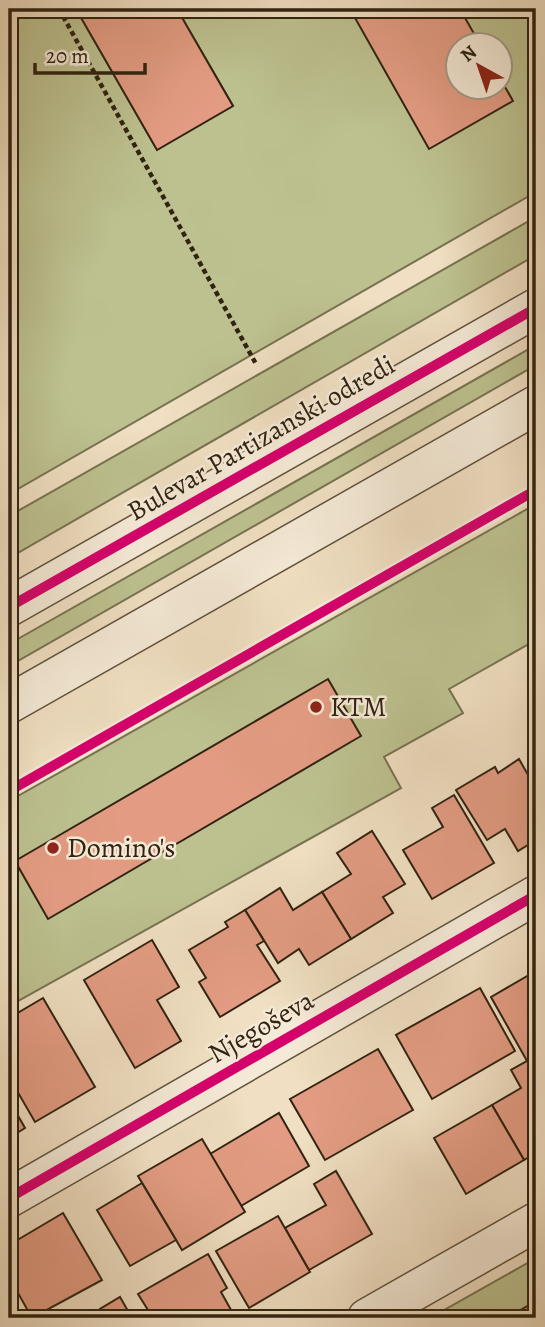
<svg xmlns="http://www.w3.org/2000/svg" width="545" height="1327" font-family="Alegreya,serif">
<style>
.green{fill:#bdc190;stroke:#767250;stroke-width:2;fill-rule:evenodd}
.building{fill:#e39c83;stroke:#302311;stroke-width:2}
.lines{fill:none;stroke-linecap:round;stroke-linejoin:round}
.minor-casing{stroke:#60523d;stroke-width:41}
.path{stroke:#302311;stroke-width:4.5;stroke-dasharray:5 3.5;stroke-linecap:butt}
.minor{stroke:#f5ead7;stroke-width:38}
.cycleway-casing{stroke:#f5ead7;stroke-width:15}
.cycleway{stroke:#d6006c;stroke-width:10}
.poi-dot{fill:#8f2418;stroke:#f5ead7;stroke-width:2.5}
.labels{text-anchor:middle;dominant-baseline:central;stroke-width:5;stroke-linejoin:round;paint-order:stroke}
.street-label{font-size:28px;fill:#302311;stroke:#f5ead7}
.poi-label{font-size:28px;fill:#302311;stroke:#f5ead7;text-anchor:start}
</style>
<rect width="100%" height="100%" fill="#f0dfc2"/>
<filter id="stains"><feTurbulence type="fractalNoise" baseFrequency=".00286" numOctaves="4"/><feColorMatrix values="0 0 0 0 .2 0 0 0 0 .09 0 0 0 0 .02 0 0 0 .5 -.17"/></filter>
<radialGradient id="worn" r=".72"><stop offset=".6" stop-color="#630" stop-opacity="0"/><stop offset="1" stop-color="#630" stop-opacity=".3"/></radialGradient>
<g class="green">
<path d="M9 9H76L157 150 233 106 177 9H212L218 18 234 9H536V192L9 494ZM458 46H500V88H458Z"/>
<path d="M536 217V255L9 558V516Z"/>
<path d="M536 345V365L9 666V644Z"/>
<path d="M536 504V640L449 689 463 713 384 757 401 788 9 1006V801Z"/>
<path d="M536 1258V1318H430L531 1261Z"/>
</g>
<g class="building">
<path d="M76 9H177L233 106 157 150Z"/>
<path d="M350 9H460L481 46H458V88H500V78L513 101 429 149Z"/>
<path d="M328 679 361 736 48 919 15 861Z"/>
<path d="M519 759 536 789V840L518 851 505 829 487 840 456 790 495 767 498 773Z"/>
<path d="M454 795 494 863 432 899 403 850 443 827 432 808Z"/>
<path d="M372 831 405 884 383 897 393 913 351 939 322 892 351 874 337 853Z"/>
<path d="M280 888 293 910 322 892 351 939 309 965 299 949 278 963 245 910Z"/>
<path d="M245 910 264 941 257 945 280 981 220 1017 199 982 206 978 189 950 228 927 225 922Z"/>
<path d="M152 940 179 987 157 1000 181 1041 135 1068 84 980Z"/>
<path d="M536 971V1056L527 1061 491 997Z"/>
<path d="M480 988 515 1051 432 1099 396 1035Z"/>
<path d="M43 998 95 1087 35 1122 9 1077V1018Z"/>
<path d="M378 1049 413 1110 325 1160 290 1099Z"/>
<path d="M536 1056V1153L524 1160 492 1105 521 1088 511 1070Z"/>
<path d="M9 1100 25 1128 9 1138Z"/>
<path d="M492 1105 524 1160 466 1194 434 1138Z"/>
<path d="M279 1113 309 1166 241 1206 210 1154Z"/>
<path d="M202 1139 245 1212 182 1250 138 1176Z"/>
<path d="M336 1171 372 1234 309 1270 285 1228 326 1205 314 1184Z"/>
<path d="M142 1183 176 1240 130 1266 97 1210Z"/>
<path d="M63 1213 102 1280 32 1318 9 1277V1245Z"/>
<path d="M278 1216 310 1272 249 1308 216 1251Z"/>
<path d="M208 1254 227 1288 221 1292 235 1317 153 1318 138 1294Z"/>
<path d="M120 1297 132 1318H97L103 1315 100 1309Z"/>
<path d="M536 1301V1318H507Z"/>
</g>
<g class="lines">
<g class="minor-casing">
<g id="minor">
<path d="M9 607 536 308"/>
<path d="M9 704 536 405"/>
<path d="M9 1198 536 895"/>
<path d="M367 1318 536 1222"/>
</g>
</g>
<path class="path" d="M59 9 256 364"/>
<use href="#minor" class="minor"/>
<g class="cycleway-casing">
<g id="cycleway">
<path d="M9 607 536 308"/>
<path d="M9 791 536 490"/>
<path d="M9 1198 536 895"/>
</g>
</g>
<use href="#cycleway" class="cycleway"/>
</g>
<g class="poi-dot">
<circle cx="316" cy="707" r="7"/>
<circle cx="53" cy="848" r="7"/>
</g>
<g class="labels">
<g class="street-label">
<text transform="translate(261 438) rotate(-30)">Bulevar Partizanski odredi</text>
<text transform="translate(261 1027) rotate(-30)">Njegoševa</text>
</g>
<g class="poi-label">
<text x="330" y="707">KTM</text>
<text x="67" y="848">Domino's</text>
</g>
</g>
<rect width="545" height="1327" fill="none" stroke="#f0dfc2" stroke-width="35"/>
<rect x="10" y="10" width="524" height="1306" fill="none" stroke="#302311" stroke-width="3.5"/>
<rect x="18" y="18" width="510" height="1292" fill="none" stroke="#302311" stroke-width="2"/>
<g transform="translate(479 66) rotate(320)"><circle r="33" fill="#f5ead7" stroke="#a69a88" stroke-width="2"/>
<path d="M0-5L12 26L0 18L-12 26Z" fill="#8f2418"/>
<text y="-10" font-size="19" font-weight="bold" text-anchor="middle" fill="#302311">N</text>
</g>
<path d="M35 63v10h110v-10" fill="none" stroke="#302311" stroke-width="3.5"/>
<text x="46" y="63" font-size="21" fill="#302311" stroke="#f5ead7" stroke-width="5" paint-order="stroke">20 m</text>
<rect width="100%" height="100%" filter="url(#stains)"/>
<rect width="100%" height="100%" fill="url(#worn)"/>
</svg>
